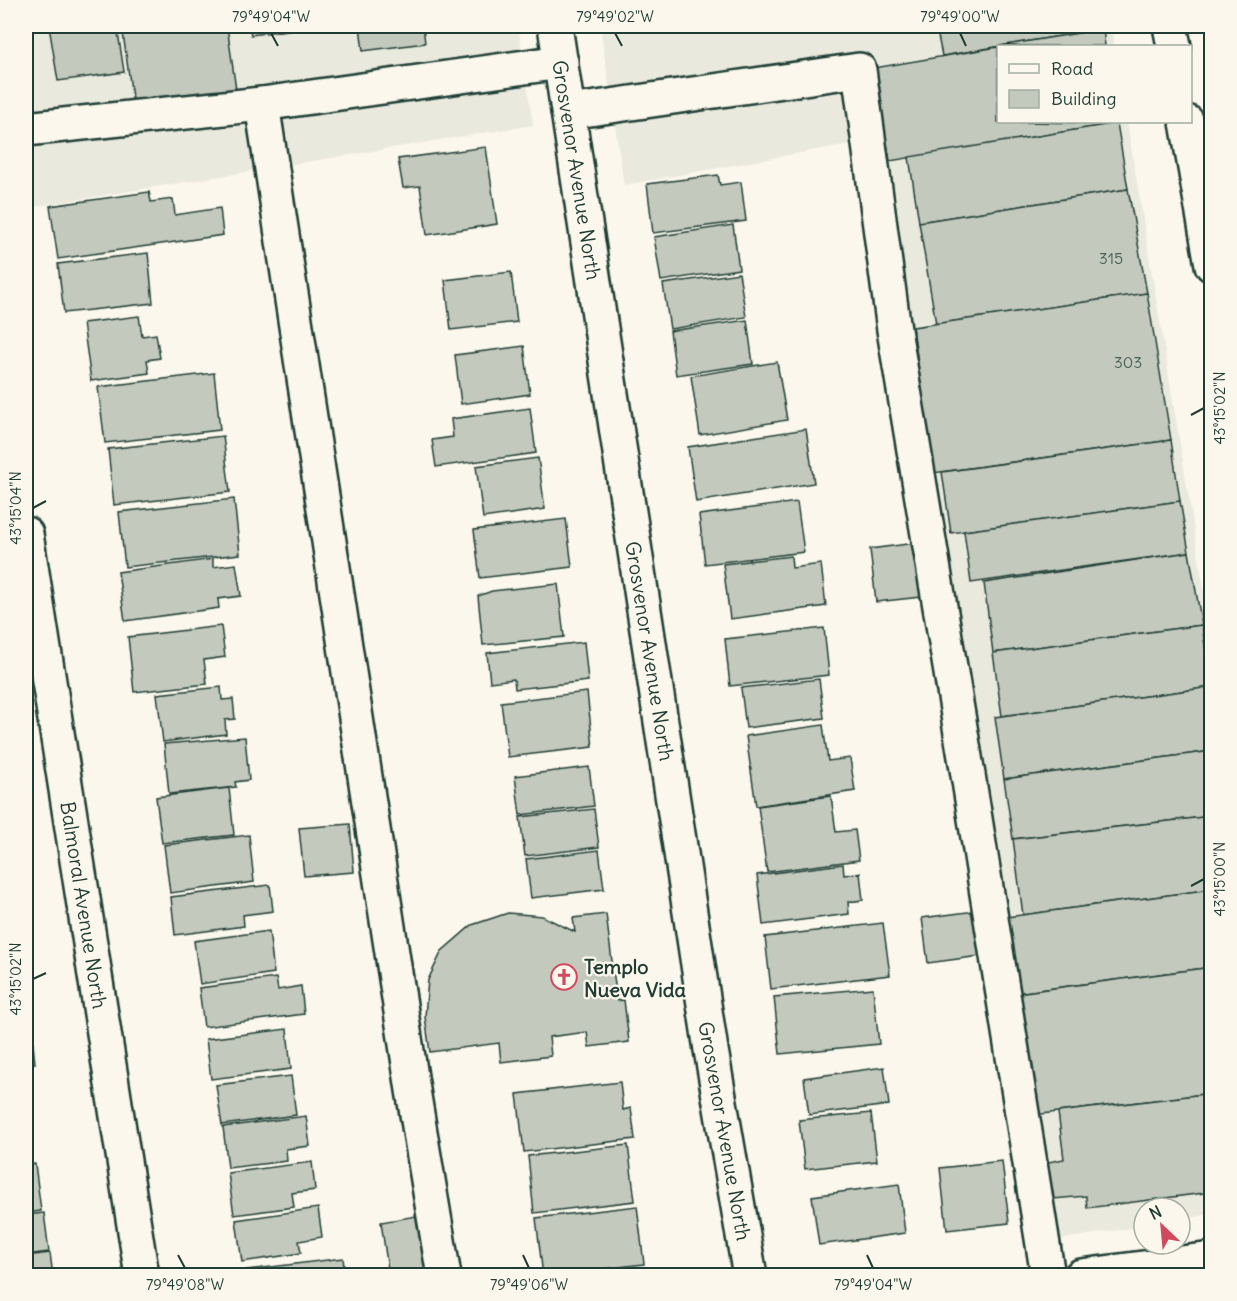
<svg xmlns="http://www.w3.org/2000/svg" width="1237" height="1301" font-family="Delius,sans-serif">
<style>
.built{fill:#eae9de}
.building{fill:#c4c9be;stroke:#1f3d34;stroke-width:1.5}
.lines{fill:none;stroke-linecap:round;stroke-linejoin:round}
.minor-casing{stroke:#1f3d34;stroke-width:38}
.major-casing{stroke:#1f3d34;stroke-width:38}
.minor{stroke:#fbf7ec;stroke-width:33}
.major{stroke:#fbf7ec;stroke-width:33}
.ticks{fill:none;stroke:#1f3d34;stroke-width:2}
.labels{text-anchor:middle;dominant-baseline:central;stroke-width:4.5;stroke-linejoin:round;paint-order:stroke}
.number-label{font-size:16px;fill:#486056}
.street-label{font-size:20px;fill:#1f3d34;stroke:#fbf7ec}
.poi-label{font-size:20px;font-weight:bold;fill:#1f3d34;stroke:#fbf7ec;text-anchor:start}
.neatline{fill:none;stroke:#1f3d34;stroke-width:2}
.ticks-label{font-size:15px;text-anchor:middle;fill:#1f3d34}
</style>
<rect width="100%" height="100%" fill="#fbf7ec"/>
<filter id="ink" filterUnits="userSpaceOnUse"><feTurbulence type="fractalNoise" baseFrequency=".0167" numOctaves="2"/><feDisplacementMap in="SourceGraphic" scale="12" xChannelSelector="R" yChannelSelector="G"/><feConvolveMatrix kernelMatrix="1 2 1 2 8 2 1 2 1" color-interpolation-filters="sRGB"/></filter>
<g filter="url(#ink)">
<g class="built">
<path d="M26 26H518L533 125 26 208Z"/>
<path d="M600 26H1111L1114 46H998V122H1127L1211 632V1214L1180 1220V1208H1144V1226L1051 1241 866 141 624 185Z"/>
</g>
<g class="building">
<path d="M49 26H117L124 72 58 81Z"/>
<path d="M122 26H227L236 90 133 104Z"/>
<path d="M249 26H318L251 35Z"/>
<path d="M360 26H423L425 43 363 51Z"/>
<path d="M936 26H1102L1103 29 942 56Z"/>
<path d="M1103 29 1105 46H999Z"/>
<path d="M998 47V122L1117 123 890 161 874 68Z"/>
<path d="M1117 123 1128 189 919 222 909 157Z"/>
<path d="M486 147 497 224 427 235 420 186 403 188 398 159Z"/>
<path d="M718 175 720 185 741 182 746 221 653 233 647 184Z"/>
<path d="M1128 189 1147 293 936 324 919 222Z"/>
<path d="M149 192 151 202 173 199 175 215 220 208 223 235 58 259 50 206Z"/>
<path d="M733 225 739 269 661 281 654 237Z"/>
<path d="M148 253 153 303 64 313 58 264Z"/>
<path d="M511 272 517 322 451 330 445 280Z"/>
<path d="M739 273 746 317 670 329 663 284Z"/>
<path d="M1147 293 1171 440 933 473 913 327Z"/>
<path d="M139 316 142 336 156 334 160 358 147 360 149 373 91 381 83 323Z"/>
<path d="M747 320 753 364 676 375 670 331Z"/>
<path d="M524 346 530 394 461 404 455 355Z"/>
<path d="M777 362 787 420 700 435 691 376Z"/>
<path d="M214 373 220 430 105 443 98 387Z"/>
<path d="M530 408 536 453 436 467 432 440 453 437 451 419Z"/>
<path d="M806 429 814 483 696 502 688 447Z"/>
<path d="M223 436 230 492 114 505 108 449Z"/>
<path d="M1171 440 1180 501 951 533 942 472Z"/>
<path d="M538 458 545 509 483 518 476 466Z"/>
<path d="M234 499 240 554 125 567 119 512Z"/>
<path d="M1180 501 1189 552 971 583 964 531Z"/>
<path d="M797 502 804 552 705 564 699 515Z"/>
<path d="M566 519 572 567 480 578 474 530Z"/>
<path d="M923 542 930 596 876 602 870 549Z"/>
<path d="M1189 552 1202 625 993 653 984 583Z"/>
<path d="M791 556 792 568 821 564 826 606 730 619 723 564Z"/>
<path d="M213 559V567L236 564 241 596 218 599 219 608 125 621 118 572Z"/>
<path d="M558 584 564 637 483 645 478 596 492 591Z"/>
<path d="M1202 625 1211 687 1002 716 993 653Z"/>
<path d="M221 626 225 657 204 660 207 684 134 692 128 637Z"/>
<path d="M824 628 829 675 730 686 725 639Z"/>
<path d="M584 642 588 681 515 689 514 679 490 682 487 653Z"/>
<path d="M819 679 824 718 746 728 741 688Z"/>
<path d="M221 687 222 700 233 699 235 719 225 720 226 734 163 742 157 694Z"/>
<path d="M1211 687 1212 751 1004 779 995 717Z"/>
<path d="M587 692 593 747 508 757 501 702Z"/>
<path d="M823 725 828 761 850 758 855 791 756 806 746 736Z"/>
<path d="M245 737 249 780 235 782 236 787 169 794 164 744Z"/>
<path d="M1212 751V816L1013 839 1004 779Z"/>
<path d="M589 767 594 806 520 815 515 776Z"/>
<path d="M229 788 234 835 162 843 156 797Z"/>
<path d="M831 796 836 832 855 830 859 860 767 872 758 806Z"/>
<path d="M594 809 599 847 525 856 520 817Z"/>
<path d="M1212 816V889L1023 915 1013 839Z"/>
<path d="M350 824 354 872 304 876 299 828Z"/>
<path d="M249 835 254 882 170 893 164 845Z"/>
<path d="M599 850 604 889 531 898 526 859Z"/>
<path d="M843 864 844 875 860 873 863 900 848 902 849 914 763 925 757 875Z"/>
<path d="M270 885 273 911 243 915 244 926 175 935 171 897Z"/>
<path d="M1212 889V967L1017 993 1007 917Z"/>
<path d="M975 911 980 956 928 963 922 918Z"/>
<path d="M508 913 542 916 575 932 573 918 606 914 617 1001 624 1000 629 1042 589 1047 587 1032 549 1037 551 1056 501 1062 499 1043 430 1052 425 1017 428 980 442 951 472 925Z"/>
<path d="M883 923 890 975 771 989 765 937Z"/>
<path d="M269 931 274 973 200 984 194 941Z"/>
<path d="M1212 967V1093L1034 1115 1017 993Z"/>
<path d="M276 978 278 990 301 986 304 1014 204 1027 199 988Z"/>
<path d="M873 988 879 1044 780 1054 774 997Z"/>
<path d="M26 1025H31L35 1063 28 1064 29 1070H26Z"/>
<path d="M287 1029 291 1069 211 1079 206 1039Z"/>
<path d="M884 1067 889 1105 809 1115 804 1078Z"/>
<path d="M291 1076 296 1115 222 1125 216 1085Z"/>
<path d="M620 1082 623 1110 631 1108 635 1139 524 1152 517 1094Z"/>
<path d="M1212 1093V1192L1087 1208 1086 1196 1053 1199 1048 1162 1064 1159 1058 1112Z"/>
<path d="M871 1113 877 1161 805 1169 799 1120Z"/>
<path d="M306 1116 310 1146 286 1149 287 1161 228 1168 223 1127Z"/>
<path d="M628 1145 635 1201 534 1213 528 1156Z"/>
<path d="M1002 1161 1009 1223 947 1230 940 1168Z"/>
<path d="M312 1162 315 1190 292 1193 294 1207 234 1215 228 1173Z"/>
<path d="M35 1164 41 1211 26 1213V1165Z"/>
<path d="M899 1184 905 1233 819 1245 812 1196Z"/>
<path d="M637 1206 644 1264 543 1276 536 1218Z"/>
<path d="M318 1208 322 1237 299 1241 301 1253 242 1262 236 1220Z"/>
<path d="M44 1213 49 1252 26 1255V1215Z"/>
<path d="M422 1215 432 1276H389L381 1222Z"/>
<path d="M50 1253 53 1276H26V1256Z"/>
<path d="M343 1258 345 1276H248L247 1270Z"/>
</g>
<g class="lines">
<g class="minor-casing">
<g id="minor">
<path d="M555 26 711 1050 750 1276"/>
<path d="M262 104 413 1090 444 1276"/>
<path d="M569 112 859 70 894 330 969 781 1048 1276"/>
<path d="M26 129 262 104 561 62"/>
<path d="M26 534 142 1276"/>
<path d="M1081 1276 1212 1259"/>
</g>
</g>
<g class="major-casing">
<g id="major">
<path d="M1170 26 1174 46"/>
<path d="M1187 122 1212 265"/>
</g>
</g>
<use href="#minor" class="minor"/>
<use href="#major" class="major"/>
</g>
</g>
<path class="ticks" d="M271 33 278 46M615 33 622 46M960 33 966 46M1191 415 1204 408M33 508 46 501M1191 886 1204 879M33 979 46 973M178 1255 185 1268M523 1255 529 1268M867 1255 873 1268"/>
<defs>
<g id="church-ring" transform="scale(1.35)"><circle r="9.5" fill="#fbf7ec" stroke="#d1495b" stroke-width="1.5"/><path d="M-1.2-6h2.4v3.5h3.3v2.4h-3.3V6h-2.4V-.1h-3.3v-2.4h3.3Z" fill="#d1495b"/></g>
</defs>
<g fill-rule="evenodd">
<use href="#church-ring" x="564" y="977"/>
</g>
<g class="labels">
<g class="number-label">
<text x="1111" y="258">315</text>
<text x="1128" y="362">303</text>
</g>
<g class="street-label">
<text transform="translate(577 170) rotate(81)">Grosvenor Avenue North</text>
<text transform="translate(650 651) rotate(81)">Grosvenor Avenue North</text>
<text transform="translate(84 905) rotate(81)">Balmoral Avenue North</text>
<text transform="translate(725 1131) rotate(80)">Grosvenor Avenue North</text>
</g>
<g class="poi-label">
<text x="584" y="966">Templo<tspan x="584" dy="23">Nueva Vida</tspan></text>
</g>
</g>
<rect width="1237" height="1301" fill="none" stroke="#fbf7ec" stroke-width="66"/>
<rect x="997" y="45" width="195" height="78" fill="#fbf7ec" stroke="#a3ada2" stroke-width="1.5"/>
<rect x="1009" y="64" width="30" height="9" fill="#fbf7ec" stroke="#a3ada2" stroke-width="1.5"/>
<text x="1051" y="75" font-size="18" fill="#1f3d34">Road</text>
<rect x="1009" y="90" width="30" height="18" fill="#c4c9be" stroke="#a3ada2" stroke-width="1.5"/>
<text x="1051" y="105" font-size="18" fill="#1f3d34">Building</text>
<g transform="translate(1162 1226) rotate(334)"><circle r="28" fill="#fbf7ec" stroke="#a3ada2" stroke-width="1.5"/>
<path d="M0-4.5L10 22L0 15L-10 22Z" fill="#d1495b"/>
<text y="-9" font-size="16" font-weight="bold" text-anchor="middle" fill="#1f3d34">N</text>
</g>
<rect x="33" y="33" width="1171" height="1235" class="neatline"/>
<g class="ticks-label">
<text x="271" y="22">79°49'04"W</text>
<text x="615" y="22">79°49'02"W</text>
<text x="960" y="22">79°49'00"W</text>
<text transform="translate(1220 408) rotate(-90)" y="5">43°15'02"N</text>
<text transform="translate(16 508) rotate(-90)" y="5">43°15'04"N</text>
<text transform="translate(1220 879) rotate(-90)" y="5">43°15'00"N</text>
<text transform="translate(16 979) rotate(-90)" y="5">43°15'02"N</text>
<text x="185" y="1290">79°49'08"W</text>
<text x="529" y="1290">79°49'06"W</text>
<text x="873" y="1290">79°49'04"W</text>
</g>
</svg>
